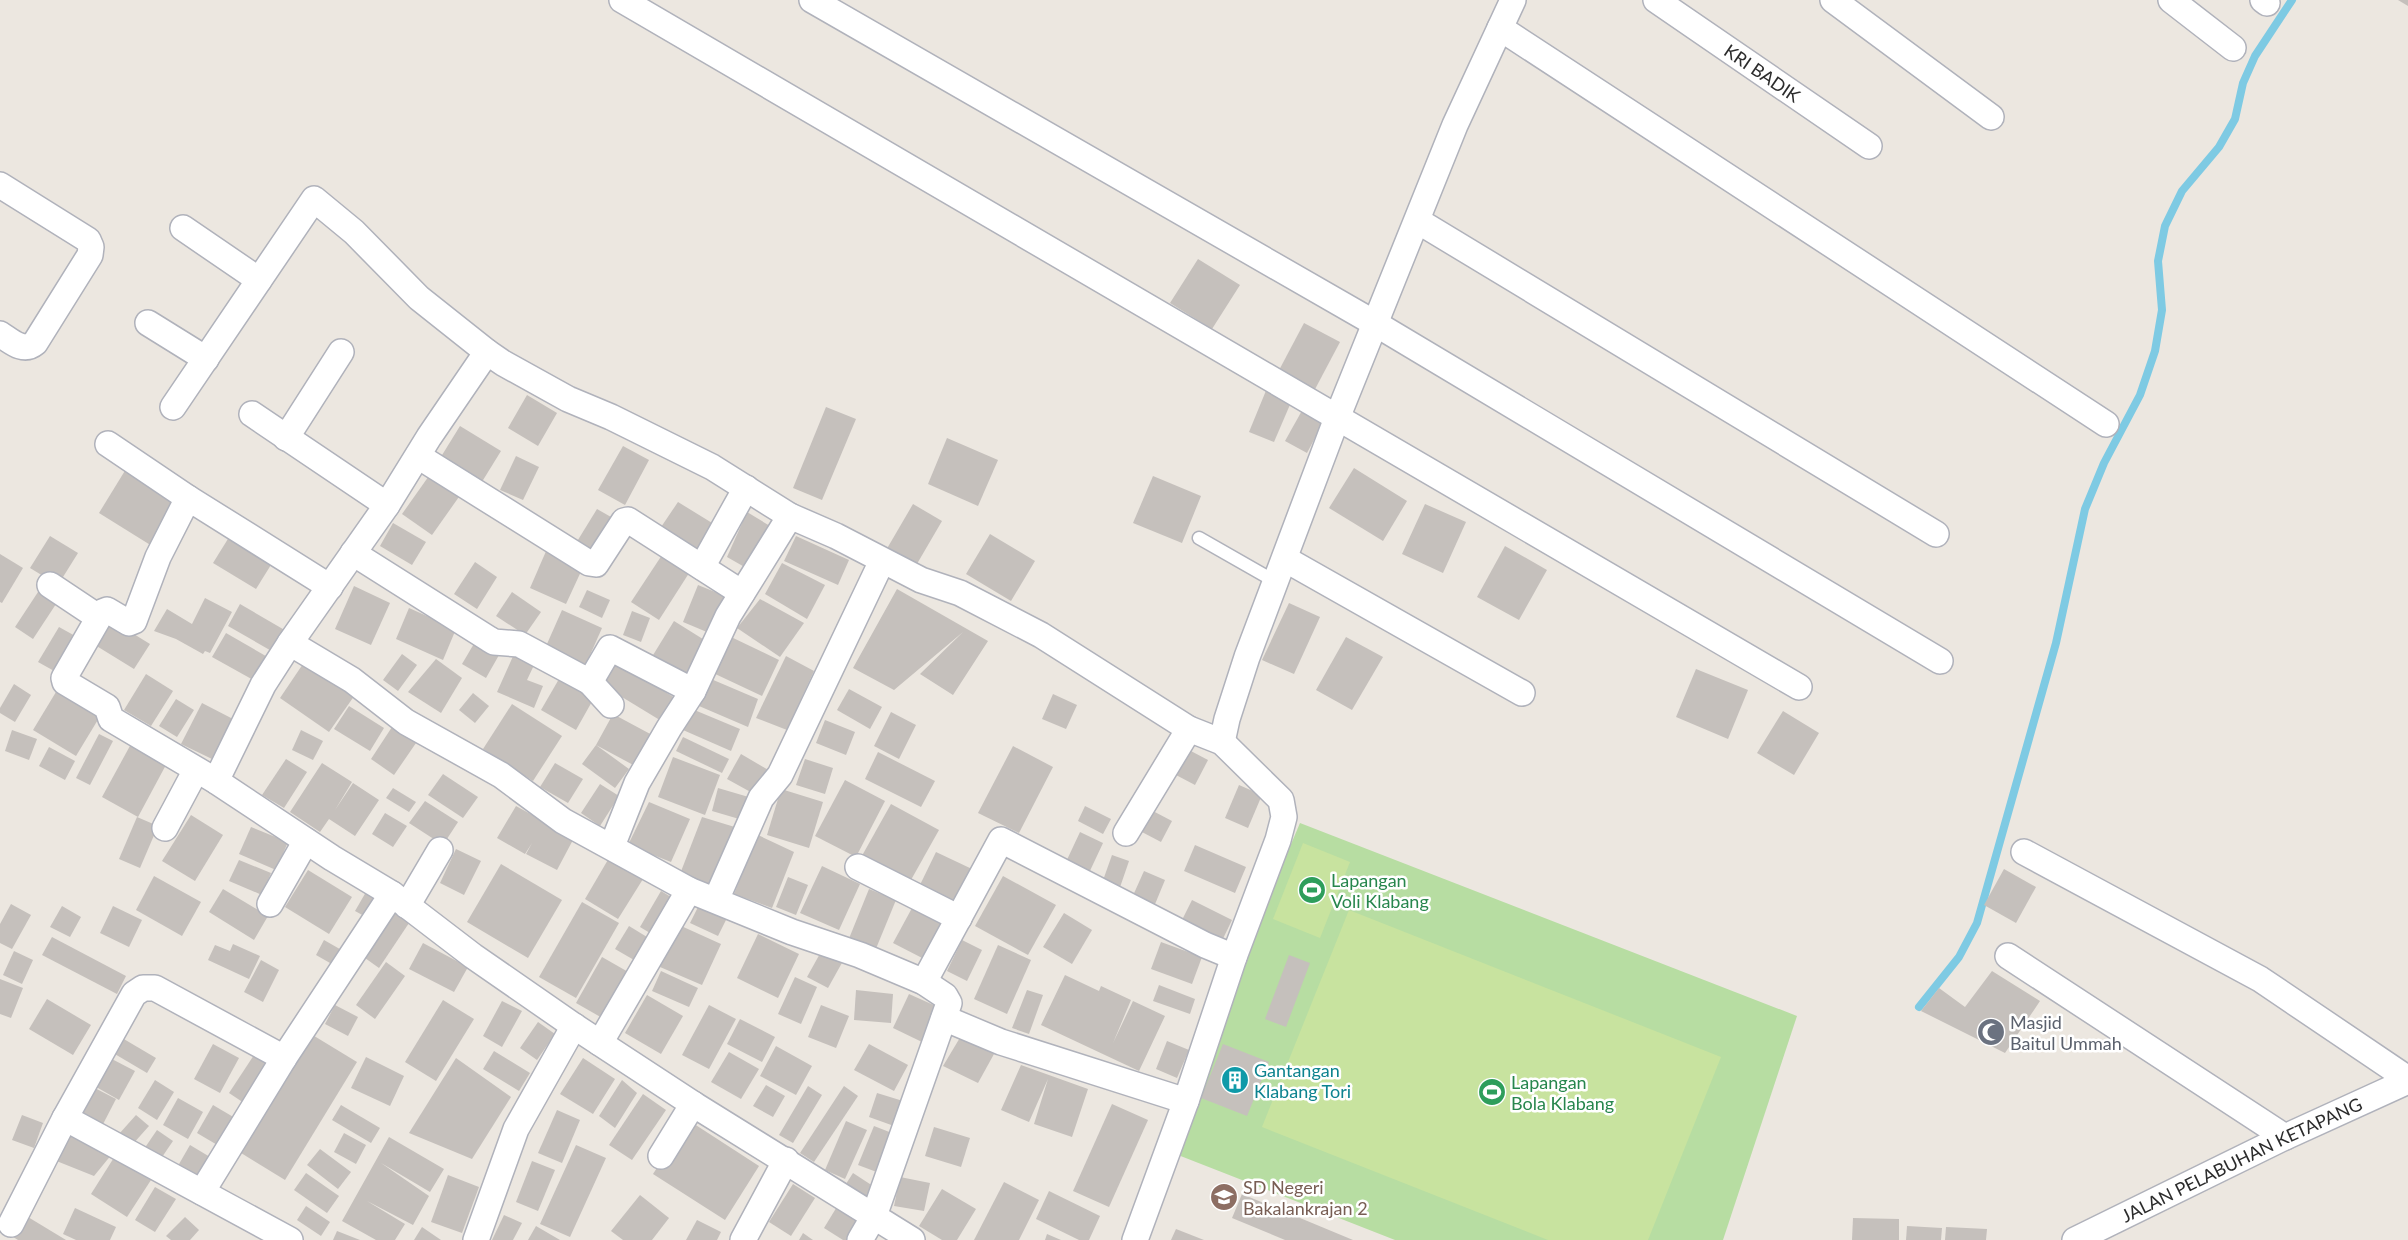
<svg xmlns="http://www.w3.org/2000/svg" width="2408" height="1240" font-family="Lato,sans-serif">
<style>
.green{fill:#b7dda2}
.pitch{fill:#c8e39f}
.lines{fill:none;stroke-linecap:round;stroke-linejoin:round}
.stream{stroke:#7ecae3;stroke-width:8}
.building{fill:#c5c0bc}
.service-casing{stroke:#b0b2bb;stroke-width:15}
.minor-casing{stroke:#b0b2bb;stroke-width:28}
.service{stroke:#fff;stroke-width:12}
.minor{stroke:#fff;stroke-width:25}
.labels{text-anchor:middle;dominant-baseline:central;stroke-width:5;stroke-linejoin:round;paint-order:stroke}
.street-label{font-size:18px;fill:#2c2c2c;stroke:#fff}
.leisure-label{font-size:18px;fill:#27864d;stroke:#fff;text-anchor:start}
.worship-label{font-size:18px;fill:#5b616d;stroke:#fff;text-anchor:start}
.culture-label{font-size:18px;fill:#0d838f;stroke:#fff;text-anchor:start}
.education-label{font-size:18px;fill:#785e54;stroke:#fff;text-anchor:start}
</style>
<rect width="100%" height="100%" fill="#ece7e0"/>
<path class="green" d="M1300 823 1797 1016 1723 1240H1395L1178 1155 1258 922Z"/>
<g class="pitch">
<path d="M1303 843 1350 862 1320 938 1273 919Z"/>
<path d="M1349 910 1721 1057 1648 1240H1548L1262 1127Z"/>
</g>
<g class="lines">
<path class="stream" d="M1919 1007 1959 957 1977 923 2056 643 2085 509 2104 463 2140 395 2155 351 2162 310 2158 261 2165 226 2182 191 2219 147 2235 119 2243 83 2255 56 2292 0"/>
</g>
<g class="building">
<path d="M2398 0H2408V6Z"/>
<path d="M1198 259 1240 285 1212 329 1170 303Z"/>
<path d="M1304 323 1340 342 1313 393 1277 374Z"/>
<path d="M1272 376 1298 386 1274 442 1249 432Z"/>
<path d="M527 395 557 413 538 446 508 428Z"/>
<path d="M826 407 856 419 822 500 793 488Z"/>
<path d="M1304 407 1325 419 1307 453 1285 441Z"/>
<path d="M460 426 501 451 480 485 439 460Z"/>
<path d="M947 438 998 460 978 506 928 484Z"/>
<path d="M623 446 649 460 625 505 598 490Z"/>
<path d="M516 456 539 467 523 500 500 490Z"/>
<path d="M1354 468 1407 501 1383 541 1329 508Z"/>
<path d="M126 469 180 502 152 546 99 513Z"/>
<path d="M431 473 461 494 432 535 402 514Z"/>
<path d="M1153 476 1201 496 1182 543 1133 523Z"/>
<path d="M678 502 717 526 696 559 657 533Z"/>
<path d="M913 504 942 521 914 569 885 552Z"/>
<path d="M1425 504 1466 522 1443 573 1402 554Z"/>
<path d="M597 509 618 521 593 561 573 548Z"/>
<path d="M747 512 770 526 748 569 727 557Z"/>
<path d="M393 523 426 542 412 565 380 546Z"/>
<path d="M231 534 274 560 256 589 213 563Z"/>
<path d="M990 534 1035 561 1011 601 966 574Z"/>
<path d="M50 536 78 553 58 585 30 568Z"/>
<path d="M796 536 849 560 838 585 784 561Z"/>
<path d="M1505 546 1547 570 1519 620 1477 597Z"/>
<path d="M547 549 584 565 566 604 530 588Z"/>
<path d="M664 552 691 570 659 620 631 602Z"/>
<path d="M0 554 23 568 2 603 0 602Z"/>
<path d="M475 562 497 577 477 609 454 594Z"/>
<path d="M782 563 825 585 807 619 765 594Z"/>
<path d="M698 585 730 598 714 635 683 622Z"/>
<path d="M354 586 390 603 371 645 335 629Z"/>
<path d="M40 589 58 601 33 639 15 627Z"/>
<path d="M897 589 988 641 953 695 920 674 963 632 894 690 853 668Z"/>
<path d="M587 590 610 600 602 618 579 607Z"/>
<path d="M512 592 541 612 525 635 496 616Z"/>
<path d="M205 598 232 612 210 653 205 651 203 654 176 639 154 631 167 609 192 624Z"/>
<path d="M760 599 804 623 780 657 737 628Z"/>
<path d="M1289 603 1320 617 1294 674 1262 660Z"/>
<path d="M240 604 288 632 275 653 228 626Z"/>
<path d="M409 608 456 629 443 660 396 639Z"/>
<path d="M562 610 602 628 583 671 543 653Z"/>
<path d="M632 611 650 618 641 642 623 635Z"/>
<path d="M111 620 150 644 134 669 95 645Z"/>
<path d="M674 621 706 641 682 680 650 660Z"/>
<path d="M59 627 77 637 56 672 38 662Z"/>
<path d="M226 633 271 659 257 682 212 657Z"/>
<path d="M729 636 779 660 762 696 711 672Z"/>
<path d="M1346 637 1383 657 1352 710 1316 690Z"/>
<path d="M475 642 499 655 486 678 462 664Z"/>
<path d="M402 654 417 665 398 691 383 680Z"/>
<path d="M514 654 535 663 527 680 543 686 534 708 497 692Z"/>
<path d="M786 656 814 671 787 730 756 718Z"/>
<path d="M307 658 357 692 329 732 280 698Z"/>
<path d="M436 659 462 678 441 713 408 692Z"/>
<path d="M613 659 678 700 663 722 599 683Z"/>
<path d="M1696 669 1748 690 1728 739 1676 717Z"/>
<path d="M146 674 173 691 151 726 124 710Z"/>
<path d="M559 679 594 698 576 730 541 710Z"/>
<path d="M711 679 758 699 748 727 699 706Z"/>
<path d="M14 684 31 695 15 722 0 713V708Z"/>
<path d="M59 687 102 713 76 756 33 730Z"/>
<path d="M849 689 882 707 870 729 837 710Z"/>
<path d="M473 693 489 706 475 723 459 710Z"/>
<path d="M1053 694 1077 705 1066 729 1042 719Z"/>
<path d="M176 699 194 710 177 737 159 726Z"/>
<path d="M202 703 233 719 212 759 181 744Z"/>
<path d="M512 704 562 736 533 781 483 749Z"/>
<path d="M349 706 384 728 370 751 334 729Z"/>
<path d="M692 709 740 729 731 751 683 730Z"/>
<path d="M1783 711 1819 733 1794 775 1757 753Z"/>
<path d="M891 712 916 725 899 759 874 746Z"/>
<path d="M613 714 654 736 637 767 596 745 629 769 615 788 582 764 596 745Z"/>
<path d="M825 720 855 732 846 755 816 743Z"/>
<path d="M392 727 416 743 394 775 371 759Z"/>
<path d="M12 730 37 739 29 760 5 751Z"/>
<path d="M301 730 323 741 313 760 292 750Z"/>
<path d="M99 734 113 741 90 785 76 778Z"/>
<path d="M683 737 729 759 722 773 676 751Z"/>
<path d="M131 744 167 763 138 817 102 797Z"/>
<path d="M1013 746 1053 767 1019 833 978 813Z"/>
<path d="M49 747 75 761 65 780 39 766Z"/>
<path d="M1189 750 1208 760 1195 785 1176 775Z"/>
<path d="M878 752 935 781 921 807 865 779Z"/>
<path d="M741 754 770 771 756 795 727 779Z"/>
<path d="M673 757 720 775 705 815 658 797Z"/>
<path d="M286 759 307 772 284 808 262 795Z"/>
<path d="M805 759 833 768 825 794 796 785Z"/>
<path d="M322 763 352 782 335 810 353 783 379 800 355 836 329 819 320 832 290 812Z"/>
<path d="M555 763 583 779 568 803 540 787Z"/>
<path d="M443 774 478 797 463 818 428 795Z"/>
<path d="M845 780 885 801 856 857 815 836Z"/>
<path d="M600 784 619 796 600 826 581 813Z"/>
<path d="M1239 785 1262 795 1248 828 1225 818Z"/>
<path d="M393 788 416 802 409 812 386 798Z"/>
<path d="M718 788 752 798 746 821 712 811Z"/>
<path d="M781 789 823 802 809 848 767 835Z"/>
<path d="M425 801 458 822 443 845 409 823Z"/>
<path d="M649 802 690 819 671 862 628 845Z"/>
<path d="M891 804 939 830 907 887 859 861Z"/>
<path d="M516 806 574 838 557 870 526 854 532 843 525 854 497 838Z"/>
<path d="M1085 806 1111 819 1103 834 1078 821Z"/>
<path d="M1151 810 1172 821 1161 842 1140 831Z"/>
<path d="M385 813 407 826 393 847 372 834Z"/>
<path d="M191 815 223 835 195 881 162 861Z"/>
<path d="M137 817 158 826 140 868 119 859Z"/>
<path d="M702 817 738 828 714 887 680 874Z"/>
<path d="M251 827 288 842 276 870 239 854Z"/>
<path d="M1080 832 1103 843 1088 875 1065 864Z"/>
<path d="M758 835 794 852 772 908 734 894Z"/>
<path d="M1195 845 1246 867 1235 893 1184 871Z"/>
<path d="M456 849 481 861 464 895 440 883Z"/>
<path d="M936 852 972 869 954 906 918 889Z"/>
<path d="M1112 855 1129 861 1118 893 1101 886Z"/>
<path d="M609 858 643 879 618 919 585 899Z"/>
<path d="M239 860 271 873 262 895 229 881Z"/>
<path d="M501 864 562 900 528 958 467 922Z"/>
<path d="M822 866 860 884 839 930 800 913Z"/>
<path d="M2004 869 2036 887 2016 923 1984 905Z"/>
<path d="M308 870 352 897 329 934 285 907Z"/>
<path d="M1144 871 1165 880 1153 909 1131 900Z"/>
<path d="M154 876 201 902 182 936 136 910Z"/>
<path d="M1003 876 1056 905 1028 955 975 926Z"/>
<path d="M788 877 808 885 796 915 776 907Z"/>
<path d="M223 889 268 916 254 940 209 912Z"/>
<path d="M869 889 896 900 875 951 848 941Z"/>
<path d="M661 891 676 900 655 936 640 927Z"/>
<path d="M366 892 376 899 366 917 355 911Z"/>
<path d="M1192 900 1232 920 1219 947 1179 926Z"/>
<path d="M582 902 619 923 576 998 539 977Z"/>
<path d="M700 903 728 916 718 936 690 923Z"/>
<path d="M11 904 31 915 12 949 0 943V924Z"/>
<path d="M62 906 81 917 70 937 50 927Z"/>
<path d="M113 906 142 920 129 947 100 933Z"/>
<path d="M390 906 411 920 379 968 358 953Z"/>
<path d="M912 908 945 924 926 960 893 943Z"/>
<path d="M1064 913 1092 930 1072 964 1043 947Z"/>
<path d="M679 925 721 944 702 985 660 967Z"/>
<path d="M629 926 647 937 634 960 615 949Z"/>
<path d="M758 934 799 954 778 998 737 978Z"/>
<path d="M52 937 126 976 117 994 42 955Z"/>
<path d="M324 940 345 952 337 967 316 955Z"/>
<path d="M962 940 982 950 967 981 947 971Z"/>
<path d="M1161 942 1202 957 1192 984 1151 969Z"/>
<path d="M423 943 468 967 454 992 409 969Z"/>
<path d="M233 944 260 956 249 979 208 960 215 945 230 951Z"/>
<path d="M998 945 1031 960 1007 1014 974 999Z"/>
<path d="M822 950 843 961 828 988 807 977Z"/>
<path d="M14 951 33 960 22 984 3 975Z"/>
<path d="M1289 955 1310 963 1286 1027 1265 1019Z"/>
<path d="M602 957 630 973 604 1019 576 1003Z"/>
<path d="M261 960 279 970 263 1002 244 992Z"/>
<path d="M386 962 405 976 375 1019 356 1005Z"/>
<path d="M661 971 698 988 689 1007 652 991Z"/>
<path d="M1992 971 2040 1001 2005 1053 1921 1011 1939 988 1965 1007Z"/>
<path d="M1065 975 1099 991 1101 986 1131 1000 1113 1043 1133 1001 1165 1016 1139 1071 1041 1025Z"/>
<path d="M795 977 817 987 801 1024 778 1014Z"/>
<path d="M0 979 23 988 11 1018 0 1014Z"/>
<path d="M1159 985 1195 999 1190 1014 1153 1001Z"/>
<path d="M856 990 893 994 891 1023 854 1020Z"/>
<path d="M1027 990 1043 995 1029 1034 1012 1028Z"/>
<path d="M909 994 938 1007 922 1042 893 1028Z"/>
<path d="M647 995 683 1016 661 1054 625 1033Z"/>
<path d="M47 999 91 1025 73 1055 29 1029Z"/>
<path d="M443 1000 474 1019 436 1081 405 1062Z"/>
<path d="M502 1001 522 1011 502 1047 483 1036Z"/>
<path d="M335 1005 358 1017 348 1036 325 1024Z"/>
<path d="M709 1005 736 1019 709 1069 682 1055Z"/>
<path d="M821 1005 849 1016 836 1048 808 1037Z"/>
<path d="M740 1019 775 1037 762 1062 727 1044Z"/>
<path d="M538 1022 555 1034 537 1060 520 1048Z"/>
<path d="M306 1031 357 1062 285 1180 233 1148Z"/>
<path d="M117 1035 156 1058 147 1073 108 1050Z"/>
<path d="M961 1036 994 1054 978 1083 943 1066Z"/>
<path d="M1167 1041 1189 1050 1177 1078 1156 1069Z"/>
<path d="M213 1044 239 1058 220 1093 194 1079Z"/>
<path d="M869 1044 908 1065 894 1091 854 1070Z"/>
<path d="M1223 1044 1269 1062 1247 1116 1201 1098Z"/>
<path d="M776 1046 812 1066 796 1095 760 1076Z"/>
<path d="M494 1051 530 1073 519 1091 483 1069Z"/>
<path d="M729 1052 759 1069 741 1099 711 1082Z"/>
<path d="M254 1055 275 1068 250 1107 229 1093Z"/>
<path d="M106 1056 135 1071 119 1100 91 1084Z"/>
<path d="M366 1057 404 1076 390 1106 351 1088Z"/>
<path d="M456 1058 511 1097 472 1159 409 1133Z"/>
<path d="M583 1058 615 1079 593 1114 560 1094Z"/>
<path d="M1021 1065 1088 1089 1072 1137 1034 1124 1048 1079 1029 1122 1001 1110Z"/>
<path d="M155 1080 174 1092 157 1120 138 1108Z"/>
<path d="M622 1080 637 1093 615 1128 599 1116Z"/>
<path d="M89 1085 116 1099 101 1128 73 1113Z"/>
<path d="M766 1085 785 1096 773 1117 753 1106Z"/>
<path d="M808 1086 822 1095 793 1143 779 1135Z"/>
<path d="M844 1086 858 1096 814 1162 800 1153Z"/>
<path d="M877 1093 903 1101 894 1126 869 1117Z"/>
<path d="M643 1094 666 1110 632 1160 609 1145Z"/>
<path d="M178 1098 203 1112 188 1139 163 1125Z"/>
<path d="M1112 1104 1148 1120 1109 1207 1073 1191Z"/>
<path d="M213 1105 235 1118 219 1146 197 1133Z"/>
<path d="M341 1105 380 1128 371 1143 332 1120Z"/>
<path d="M557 1110 580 1120 562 1163 538 1153Z"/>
<path d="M22 1115 43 1123 34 1148 12 1140Z"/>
<path d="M136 1115 149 1126 132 1145 119 1134Z"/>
<path d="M688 1120 759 1166 725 1220 653 1174Z"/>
<path d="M846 1121 867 1130 845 1179 825 1170Z"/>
<path d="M874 1126 897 1135 882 1174 858 1165Z"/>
<path d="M64 1127 112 1154 94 1176 54 1160Z"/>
<path d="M934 1127 970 1138 961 1167 925 1156Z"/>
<path d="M157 1130 173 1141 160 1160 144 1149Z"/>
<path d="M344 1133 366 1145 356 1164 334 1152Z"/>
<path d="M389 1137 444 1169 430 1192 381 1163 429 1196 413 1225 367 1201 405 1224 395 1240H376L342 1221Z"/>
<path d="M190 1145 210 1157 195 1183 175 1171Z"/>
<path d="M576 1145 606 1158 570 1237 540 1224Z"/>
<path d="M320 1149 351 1172 338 1189 307 1165Z"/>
<path d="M115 1156 151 1180 127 1217 91 1194Z"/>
<path d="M532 1161 555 1170 538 1211 516 1202Z"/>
<path d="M306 1173 339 1196 327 1213 294 1190Z"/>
<path d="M853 1173 876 1188 867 1202 844 1187Z"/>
<path d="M448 1175 479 1187 462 1233 431 1222Z"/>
<path d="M900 1177 930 1183 924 1211 894 1206Z"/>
<path d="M1004 1182 1039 1200 1019 1240H974Z"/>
<path d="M793 1184 815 1198 791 1236 769 1222Z"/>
<path d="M155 1187 176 1199 155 1232 135 1220Z"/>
<path d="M942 1189 976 1209 957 1240H942L919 1226Z"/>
<path d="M1049 1191 1100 1216 1089 1240H1079L1036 1219Z"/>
<path d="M1242 1194 1353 1240H1285L1232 1218Z"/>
<path d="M640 1195 669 1218 652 1240H623L611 1231Z"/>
<path d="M838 1205 863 1221 851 1240H843L824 1228Z"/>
<path d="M306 1206 330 1222 321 1236 297 1220Z"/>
<path d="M75 1208 116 1227 110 1240H76L63 1234Z"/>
<path d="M23 1214 66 1240H18L10 1235Z"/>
<path d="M504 1215 522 1223 513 1240H492Z"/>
<path d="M185 1217 199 1230 190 1240H171L166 1236Z"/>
<path d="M1853 1218 1899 1219V1240H1852Z"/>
<path d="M697 1220 721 1232 717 1240H686Z"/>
<path d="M536 1226 560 1240H528Z"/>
<path d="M1907 1226 1942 1228 1941 1240H1906Z"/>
<path d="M422 1227 441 1240H414Z"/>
<path d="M1946 1227 1987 1229 1986 1240H1945Z"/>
<path d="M1176 1229 1204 1240H1171Z"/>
<path d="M337 1231 360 1240H333Z"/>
<path d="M803 1233 813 1240H799Z"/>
<path d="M1047 1234 1061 1240H1045Z"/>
</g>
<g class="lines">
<g class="service-casing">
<path id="service" d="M1199 538 1276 582"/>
</g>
<g class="minor-casing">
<g id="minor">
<path d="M622 0 1799 687"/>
<path d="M812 0 1376 324 1940 661"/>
<path id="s1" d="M1656 0 1869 146"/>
<path d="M1833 0 1991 117"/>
<path d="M2171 0 2233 48"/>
<path d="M2263 0 2267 3"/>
<path d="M1500 28 2106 424"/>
<path d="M0 185 88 240 91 247 90 255 35 343C23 353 11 341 0 334"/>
<path d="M1418 221 1936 534"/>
<path d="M183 228 259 280"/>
<path d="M148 323 206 359"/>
<path d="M173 407 314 199 354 232 419 298 487 352 503 363 568 399 611 417 712 467 790 516 836 536 921 580 960 593 1041 635 1189 729 1222 742 1281 800 1284 817 1278 840 1234 957 1186 1101 1135 1240"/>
<path d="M252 414 387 505"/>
<path d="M286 438 341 352"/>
<path d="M108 444 188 498"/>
<path d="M418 456 589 563 596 564 624 521 628 520 742 593"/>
<path d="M353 553 489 639 494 642 519 644 590 682 610 648 693 691"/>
<path d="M1285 559 1522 693"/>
<path d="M702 567 746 488"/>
<path d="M50 585 98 617"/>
<path d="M330 587 188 498 158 557 134 621 129 623 107 610 102 612 64 678 65 682 107 707 111 719 216 781 332 858 392 894 473 956 574 1026 693 1104 912 1240"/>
<path d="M290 643 352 680 406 722 501 775 563 821 689 890 792 932 860 955 924 982 945 996 949 1003 874 1216 860 1240"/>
<path d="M590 682 611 705"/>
<path d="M1222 742 1227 719 1247 657 1337 418 1455 125 1513 0"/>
<path d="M216 781 263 685 290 643 387 505 429 437 487 352"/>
<path d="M165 828 196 770"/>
<path d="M1126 833 1189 729"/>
<path d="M612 846 637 783 669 728 693 691 728 616 790 516"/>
<path d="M2024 852 2260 979 2408 1079"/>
<path d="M858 867 959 918"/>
<path d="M716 900 761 798 780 775 882 561"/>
<path d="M270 904 306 841"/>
<path d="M407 906 440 850"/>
<path d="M2008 956 2285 1137"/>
<path d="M924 982 1001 840 1205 945 1234 957"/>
<path d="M944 1018 1001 1042 1186 1101"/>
<path d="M600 1043 689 890"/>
<path d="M65 1118 290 1240"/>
<path d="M661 1156 693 1104"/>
<path d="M202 1192 284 1058 392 894"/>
<path d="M11 1224 65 1118 134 994 143 988H155L284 1058"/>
<path d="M476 1240 516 1129 574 1026"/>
<path d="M743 1240 786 1160"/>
<path id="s2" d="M2075 1240 2285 1137 2408 1081"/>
</g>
</g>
<use href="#service" class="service"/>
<use href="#minor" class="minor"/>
</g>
<defs>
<g id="stadium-disc" transform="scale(1.4375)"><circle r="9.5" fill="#2e9e5b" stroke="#fff"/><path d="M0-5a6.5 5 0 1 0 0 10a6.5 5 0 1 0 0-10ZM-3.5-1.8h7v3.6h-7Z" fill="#fff"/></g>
<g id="mosque-disc" transform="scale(1.4375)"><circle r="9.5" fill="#6b7280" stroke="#fff"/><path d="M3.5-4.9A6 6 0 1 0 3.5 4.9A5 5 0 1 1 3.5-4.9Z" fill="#fff"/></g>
<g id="building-disc" transform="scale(1.4375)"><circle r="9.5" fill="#0f9aa8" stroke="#fff"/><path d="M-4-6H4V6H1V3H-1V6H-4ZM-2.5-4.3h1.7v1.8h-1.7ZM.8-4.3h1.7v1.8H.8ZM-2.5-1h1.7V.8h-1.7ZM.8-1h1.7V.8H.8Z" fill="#fff"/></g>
<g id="school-disc" transform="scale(1.4375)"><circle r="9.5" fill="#8d6e63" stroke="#fff"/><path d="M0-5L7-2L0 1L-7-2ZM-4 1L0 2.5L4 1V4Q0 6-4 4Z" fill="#fff"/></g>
</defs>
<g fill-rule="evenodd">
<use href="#stadium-disc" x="1312" y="890"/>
<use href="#mosque-disc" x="1991" y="1032"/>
<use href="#building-disc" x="1235" y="1080"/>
<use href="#stadium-disc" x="1492" y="1092"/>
<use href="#school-disc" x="1224" y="1197"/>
</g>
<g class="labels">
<g class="street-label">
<text stroke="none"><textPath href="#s1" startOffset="129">KRI BADIK</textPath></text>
<text stroke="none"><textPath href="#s2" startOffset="185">JALAN PELABUHAN KETAPANG</textPath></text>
</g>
<g class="leisure-label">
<text x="1331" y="880">Lapangan<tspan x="1331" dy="21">Voli Klabang</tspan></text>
<text x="1511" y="1082">Lapangan<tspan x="1511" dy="21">Bola Klabang</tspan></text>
</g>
<g class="worship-label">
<text x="2010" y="1022">Masjid<tspan x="2010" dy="21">Baitul Ummah</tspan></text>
</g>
<g class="culture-label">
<text x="1254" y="1070">Gantangan<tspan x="1254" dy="21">Klabang Tori</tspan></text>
</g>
<g class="education-label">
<text x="1243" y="1187">SD Negeri<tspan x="1243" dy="21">Bakalankrajan 2</tspan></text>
</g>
</g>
</svg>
